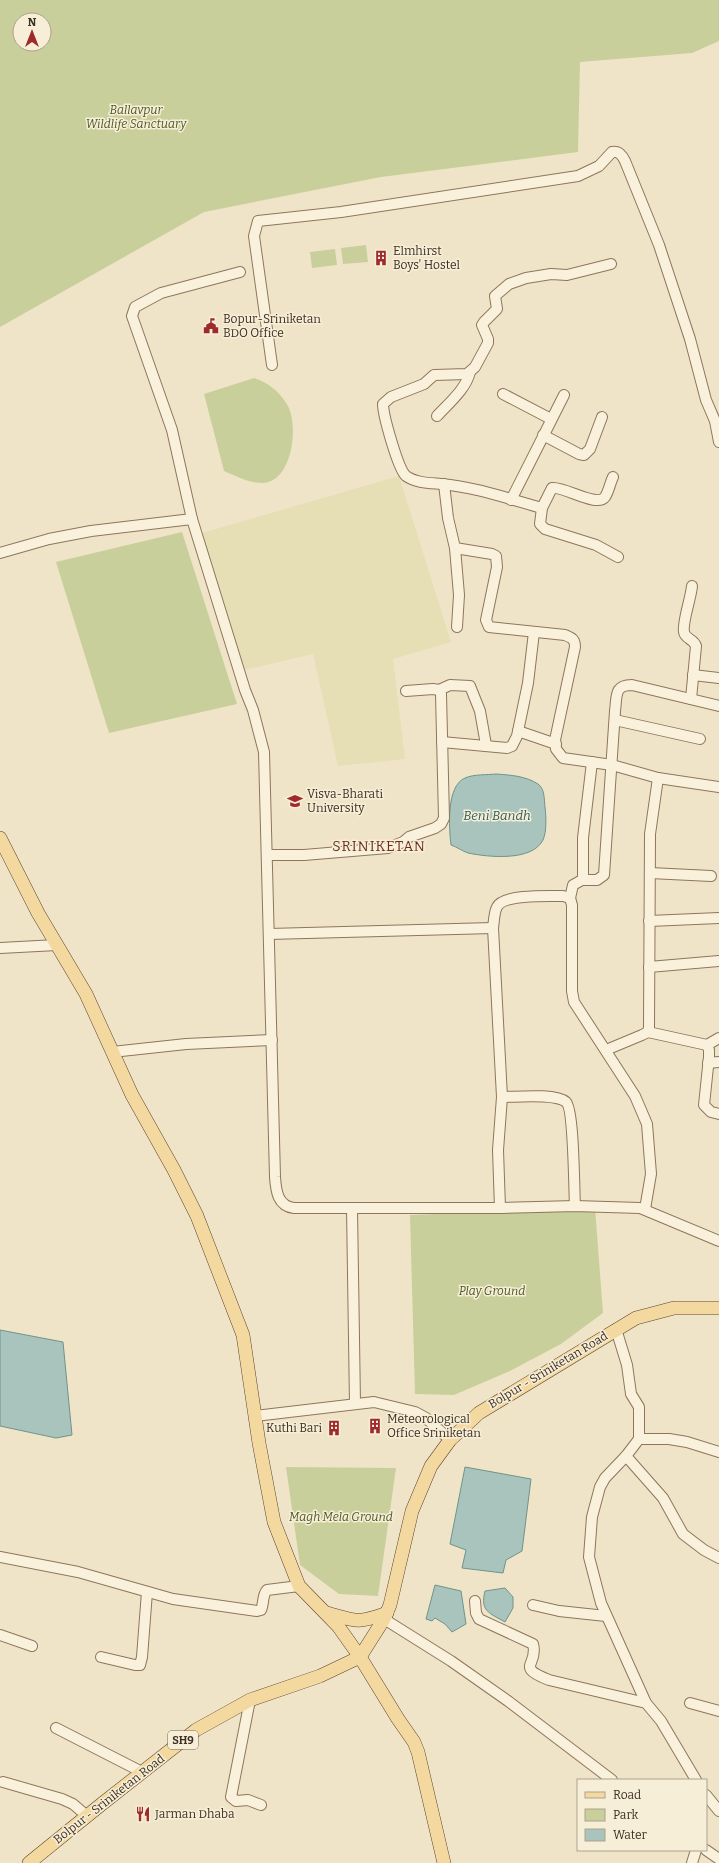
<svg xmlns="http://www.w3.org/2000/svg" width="719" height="1863" font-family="Bitter,serif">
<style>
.farmland{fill:#e6deb5}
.green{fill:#c9cf9b;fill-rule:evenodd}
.water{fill:#a9c4bc;stroke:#6f938a}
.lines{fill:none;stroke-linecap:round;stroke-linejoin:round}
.minor-casing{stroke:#8d765c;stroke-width:12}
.major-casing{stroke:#5b4430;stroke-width:14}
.minor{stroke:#faf1dc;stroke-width:10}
.major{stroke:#f3d9a0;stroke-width:13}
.labels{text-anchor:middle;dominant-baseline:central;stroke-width:3;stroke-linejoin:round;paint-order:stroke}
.shield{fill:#f7eed8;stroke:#756857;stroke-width:1}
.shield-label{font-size:11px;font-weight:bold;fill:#3d2e20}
.park-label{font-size:12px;font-style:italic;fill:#4d5a26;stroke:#f7eed8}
.poi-label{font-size:12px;fill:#3d2e20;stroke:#f7eed8;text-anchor:start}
.street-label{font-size:12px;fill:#3d2e20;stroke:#f7eed8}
.water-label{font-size:13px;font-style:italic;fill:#2f5d5a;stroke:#f7eed8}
.quarter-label{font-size:14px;letter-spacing:1px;fill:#6b2e1e;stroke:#f7eed8}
</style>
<rect width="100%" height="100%" fill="#f0e4c8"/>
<path class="farmland" d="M399 476 451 642 393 659 405 759 338 766 313 654 244 670 202 533Z"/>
<g class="green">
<path d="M0 0H719V41L692 53 580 62 578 152 381 177 204 212 0 327ZM20 20H44V44H20Z"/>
<path d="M366 245 368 262 343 264 341 248Z"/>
<path d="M335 249 337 265 312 268 310 252Z"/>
<path d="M254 378C269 383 280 392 288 406 299 427 292 483 262 483 249 483 236 476 224 471L204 394Z"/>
<path d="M182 532 237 704 109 733 56 562Z"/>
<path d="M595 1208 603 1313 561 1344 510 1371 454 1395 415 1394 410 1215Z"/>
<path d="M286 1467 396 1468 378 1596 339 1594 300 1565Z"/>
</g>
<g class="water">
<path d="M496 774C510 775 526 776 538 784 545 789 544 799 545 807 546 816 547 831 543 840 532 862 487 857 468 853 462 851 457 847 451 845 449 828 446 786 465 778 474 774 487 775 496 774Z"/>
<path d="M0 1330 63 1342 72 1435 56 1438 0 1426Z"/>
<path d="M465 1467 531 1479 522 1551 506 1560 503 1573 462 1568 466 1550 450 1544Z"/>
<path d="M435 1585 461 1591 466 1624 452 1632 445 1624 435 1618 432 1621 426 1619Z"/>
<path d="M505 1588 513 1597V1608L505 1622C489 1613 480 1611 485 1591Z"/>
</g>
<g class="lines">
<g class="minor-casing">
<g id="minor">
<path d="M240 272 161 293 135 307 132 316 172 430 192 519 245 690 253 710 264 752 275 1177C276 1192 278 1206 294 1208H500L575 1206 640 1208 719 1241"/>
<path d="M272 365 254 236 258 221 341 212 578 176 599 166 612 152C619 151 622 155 625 161L659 245 690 339 706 400 715 421 719 442"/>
<path d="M503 394 551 419"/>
<path d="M437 416C449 403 466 389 470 372"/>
<path d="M543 435 579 454 584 455 590 449 602 417"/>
<path d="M613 477C610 483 609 491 605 497 597 508 564 486 552 488L542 508 540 524 545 529 596 545 618 557"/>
<path d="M444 484 448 518 455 548 459 595 457 627"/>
<path d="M511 500 564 395"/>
<path d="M542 508C509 499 476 487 441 484 430 483 416 483 406 476 398 469 383 415 383 404L391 397 424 384 434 375 467 374 475 367 488 343V339L482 325 484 322 497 309 495 296 509 284 526 278 551 274 567 275 611 264"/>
<path d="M455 548 492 554 496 556 497 567 486 620 489 627 565 635C572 638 575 639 575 647L555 740 556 749 563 758 612 765 658 778 719 787"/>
<path d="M0 553 49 539 91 531 192 519"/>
<path d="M693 675 719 678"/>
<path d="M439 690 450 685 470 686 480 711 486 745"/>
<path d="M691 699 696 646C694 639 685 639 684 632 682 623 691 598 692 586"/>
<path d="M615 720 700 739"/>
<path d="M518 731 556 744"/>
<path d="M442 742 507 748 512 746 517 736 528 683 534 632"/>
<path d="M267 855H304L388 848 403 842 409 837 435 828 441 824 444 818 441 694 439 690 433 689 406 691"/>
<path d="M650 873 711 876"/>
<path d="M582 880H597L604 875 615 711C617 696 614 685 632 685L719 706"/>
<path d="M570 898 573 885 582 880 583 877V838L592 762"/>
<path d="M649 921 719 918"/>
<path d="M269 934 493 928"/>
<path d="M0 948 57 945"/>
<path d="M649 967 719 961"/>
<path d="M648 1032 707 1045 709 1050V1057L704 1105 711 1112 719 1114"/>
<path d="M707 1045 719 1038"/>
<path d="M606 1050 642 1035 648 1032 649 1027 650 834 658 778"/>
<path d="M112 1052 186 1044 272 1040"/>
<path d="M708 1063 719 1062"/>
<path d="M502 1097C517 1097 555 1093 566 1102 574 1109 574 1191 575 1206"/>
<path d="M352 1208 355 1404"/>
<path d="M500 1208 498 1150 502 1097 493 928C494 922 494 912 497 907 503 894 549 896 563 896L570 898 572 905V991L574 1002 635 1096 647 1124 651 1174 645 1209"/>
<path d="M616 1329 627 1365 631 1394 639 1407V1439L626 1456 605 1478 600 1487 592 1517 589 1557 601 1603 646 1703"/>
<path d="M255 1416 374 1402 415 1412 426 1418 450 1440"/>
<path d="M639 1439H669L687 1442 719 1452"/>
<path d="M626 1456 663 1498 683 1534 704 1550 719 1558"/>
<path d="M0 1557 78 1572 173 1599 257 1611 261 1610C264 1604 262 1595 267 1590L299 1586"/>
<path d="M475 1601 476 1613 479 1619 533 1644C539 1666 514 1666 549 1680L646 1703 661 1721 696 1780"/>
<path d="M533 1605 559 1611 606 1616"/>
<path d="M384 1619 451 1661 508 1701 612 1780"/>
<path d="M0 1635 32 1646"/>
<path d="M101 1657 135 1665H140L142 1657 147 1592"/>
<path d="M250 1700 231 1797 236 1801 248 1800 261 1805"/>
<path d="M690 1703 719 1711"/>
<path d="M56 1728 142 1772"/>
<path d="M3 1782 62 1799 73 1804 87 1816"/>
<path d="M706 1795 719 1811"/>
<path d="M706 1850 719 1859"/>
<path d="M692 1863 696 1850"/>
</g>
</g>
<g class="major-casing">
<g id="major">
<path d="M0 838 38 913 86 994 132 1095 174 1170 197 1216 243 1335 259 1443 274 1522 299 1586 338 1626 360 1657 398 1719 414 1742 418 1752 444 1863"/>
<path d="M327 1613C356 1621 357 1624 387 1613"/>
<path d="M29 1863 103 1803 196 1730 250 1700 320 1676 360 1657 384 1619 390 1605 412 1511 431 1466 450 1440 479 1413 636 1318 674 1308H719"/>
</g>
</g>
<use href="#minor" class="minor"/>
<use href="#major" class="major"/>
</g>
<defs>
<g id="building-bare" transform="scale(1.2)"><path d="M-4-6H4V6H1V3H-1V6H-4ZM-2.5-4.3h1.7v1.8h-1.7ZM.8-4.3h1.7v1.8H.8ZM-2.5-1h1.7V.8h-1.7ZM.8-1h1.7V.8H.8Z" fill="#9e2a2b" stroke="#f7eed8" stroke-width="2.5" paint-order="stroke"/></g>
<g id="civic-bare" transform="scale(1.2)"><path d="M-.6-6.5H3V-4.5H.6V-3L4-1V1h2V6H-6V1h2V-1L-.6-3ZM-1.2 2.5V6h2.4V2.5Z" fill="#9e2a2b" stroke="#f7eed8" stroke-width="2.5" paint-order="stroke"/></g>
<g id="university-bare" transform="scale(1.2)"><path d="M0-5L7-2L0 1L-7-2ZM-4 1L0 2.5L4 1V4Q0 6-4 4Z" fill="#9e2a2b" stroke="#f7eed8" stroke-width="2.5" paint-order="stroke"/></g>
<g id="restaurant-bare" transform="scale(1.2)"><path d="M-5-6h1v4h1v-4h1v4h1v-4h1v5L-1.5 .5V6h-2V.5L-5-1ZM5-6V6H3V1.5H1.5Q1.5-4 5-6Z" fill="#9e2a2b" stroke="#f7eed8" stroke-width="2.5" paint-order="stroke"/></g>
</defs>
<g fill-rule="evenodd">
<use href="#building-bare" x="381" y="258"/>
<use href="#civic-bare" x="211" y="326"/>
<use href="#university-bare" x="295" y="801"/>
<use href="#building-bare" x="375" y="1426"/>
<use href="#building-bare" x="334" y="1428"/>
<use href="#restaurant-bare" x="143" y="1814"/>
</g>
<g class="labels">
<rect class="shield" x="168" y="1731" width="30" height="18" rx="3"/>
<g class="shield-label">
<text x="183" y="1740">SH9</text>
</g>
<g class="park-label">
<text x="136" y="110">Ballavpur<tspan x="136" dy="14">Wildlife Sanctuary</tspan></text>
<text x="492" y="1291">Play Ground</text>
<text x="341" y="1517">Magh Mela Ground</text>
</g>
<g class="poi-label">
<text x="393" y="251">Elmhirst<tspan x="393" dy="14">Boys' Hostel</tspan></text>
<text x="223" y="319">Bopur-Sriniketan<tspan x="223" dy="14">BDO Office</tspan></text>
<text x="307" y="794">Visva-Bharati<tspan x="307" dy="14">University</tspan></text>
<text x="387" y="1419">Meteorological<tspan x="387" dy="14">Office Sriniketan</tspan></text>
<text x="322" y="1428" text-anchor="end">Kuthi Bari</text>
<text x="155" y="1814">Jarman Dhaba</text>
</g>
<g class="street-label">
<text transform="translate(548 1370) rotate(-31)">Bolpur - Sriniketan Road</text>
<text transform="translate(109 1799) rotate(-38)">Bolpur - Sriniketan Road</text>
</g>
<g class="water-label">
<text x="497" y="815">Beni Bandh</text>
</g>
<g class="quarter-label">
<text x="379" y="846">SRINIKETAN</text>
</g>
</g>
<rect x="577" y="1779" width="130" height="72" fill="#f7eed8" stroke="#ada18e"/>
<rect x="585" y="1792" width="20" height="6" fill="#f3d9a0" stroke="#ada18e"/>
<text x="613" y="1799" font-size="12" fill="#3d2e20">Road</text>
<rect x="585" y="1809" width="20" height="12" fill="#c9cf9b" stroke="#ada18e"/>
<text x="613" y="1819" font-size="12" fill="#3d2e20">Park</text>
<rect x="585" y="1829" width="20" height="12" fill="#a9c4bc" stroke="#ada18e"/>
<text x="613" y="1839" font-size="12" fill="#3d2e20">Water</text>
<g transform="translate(32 32)"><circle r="19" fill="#f7eed8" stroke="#ada18e"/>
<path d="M0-3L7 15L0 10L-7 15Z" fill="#9e2a2b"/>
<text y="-6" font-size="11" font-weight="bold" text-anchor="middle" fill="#3d2e20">N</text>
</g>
</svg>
